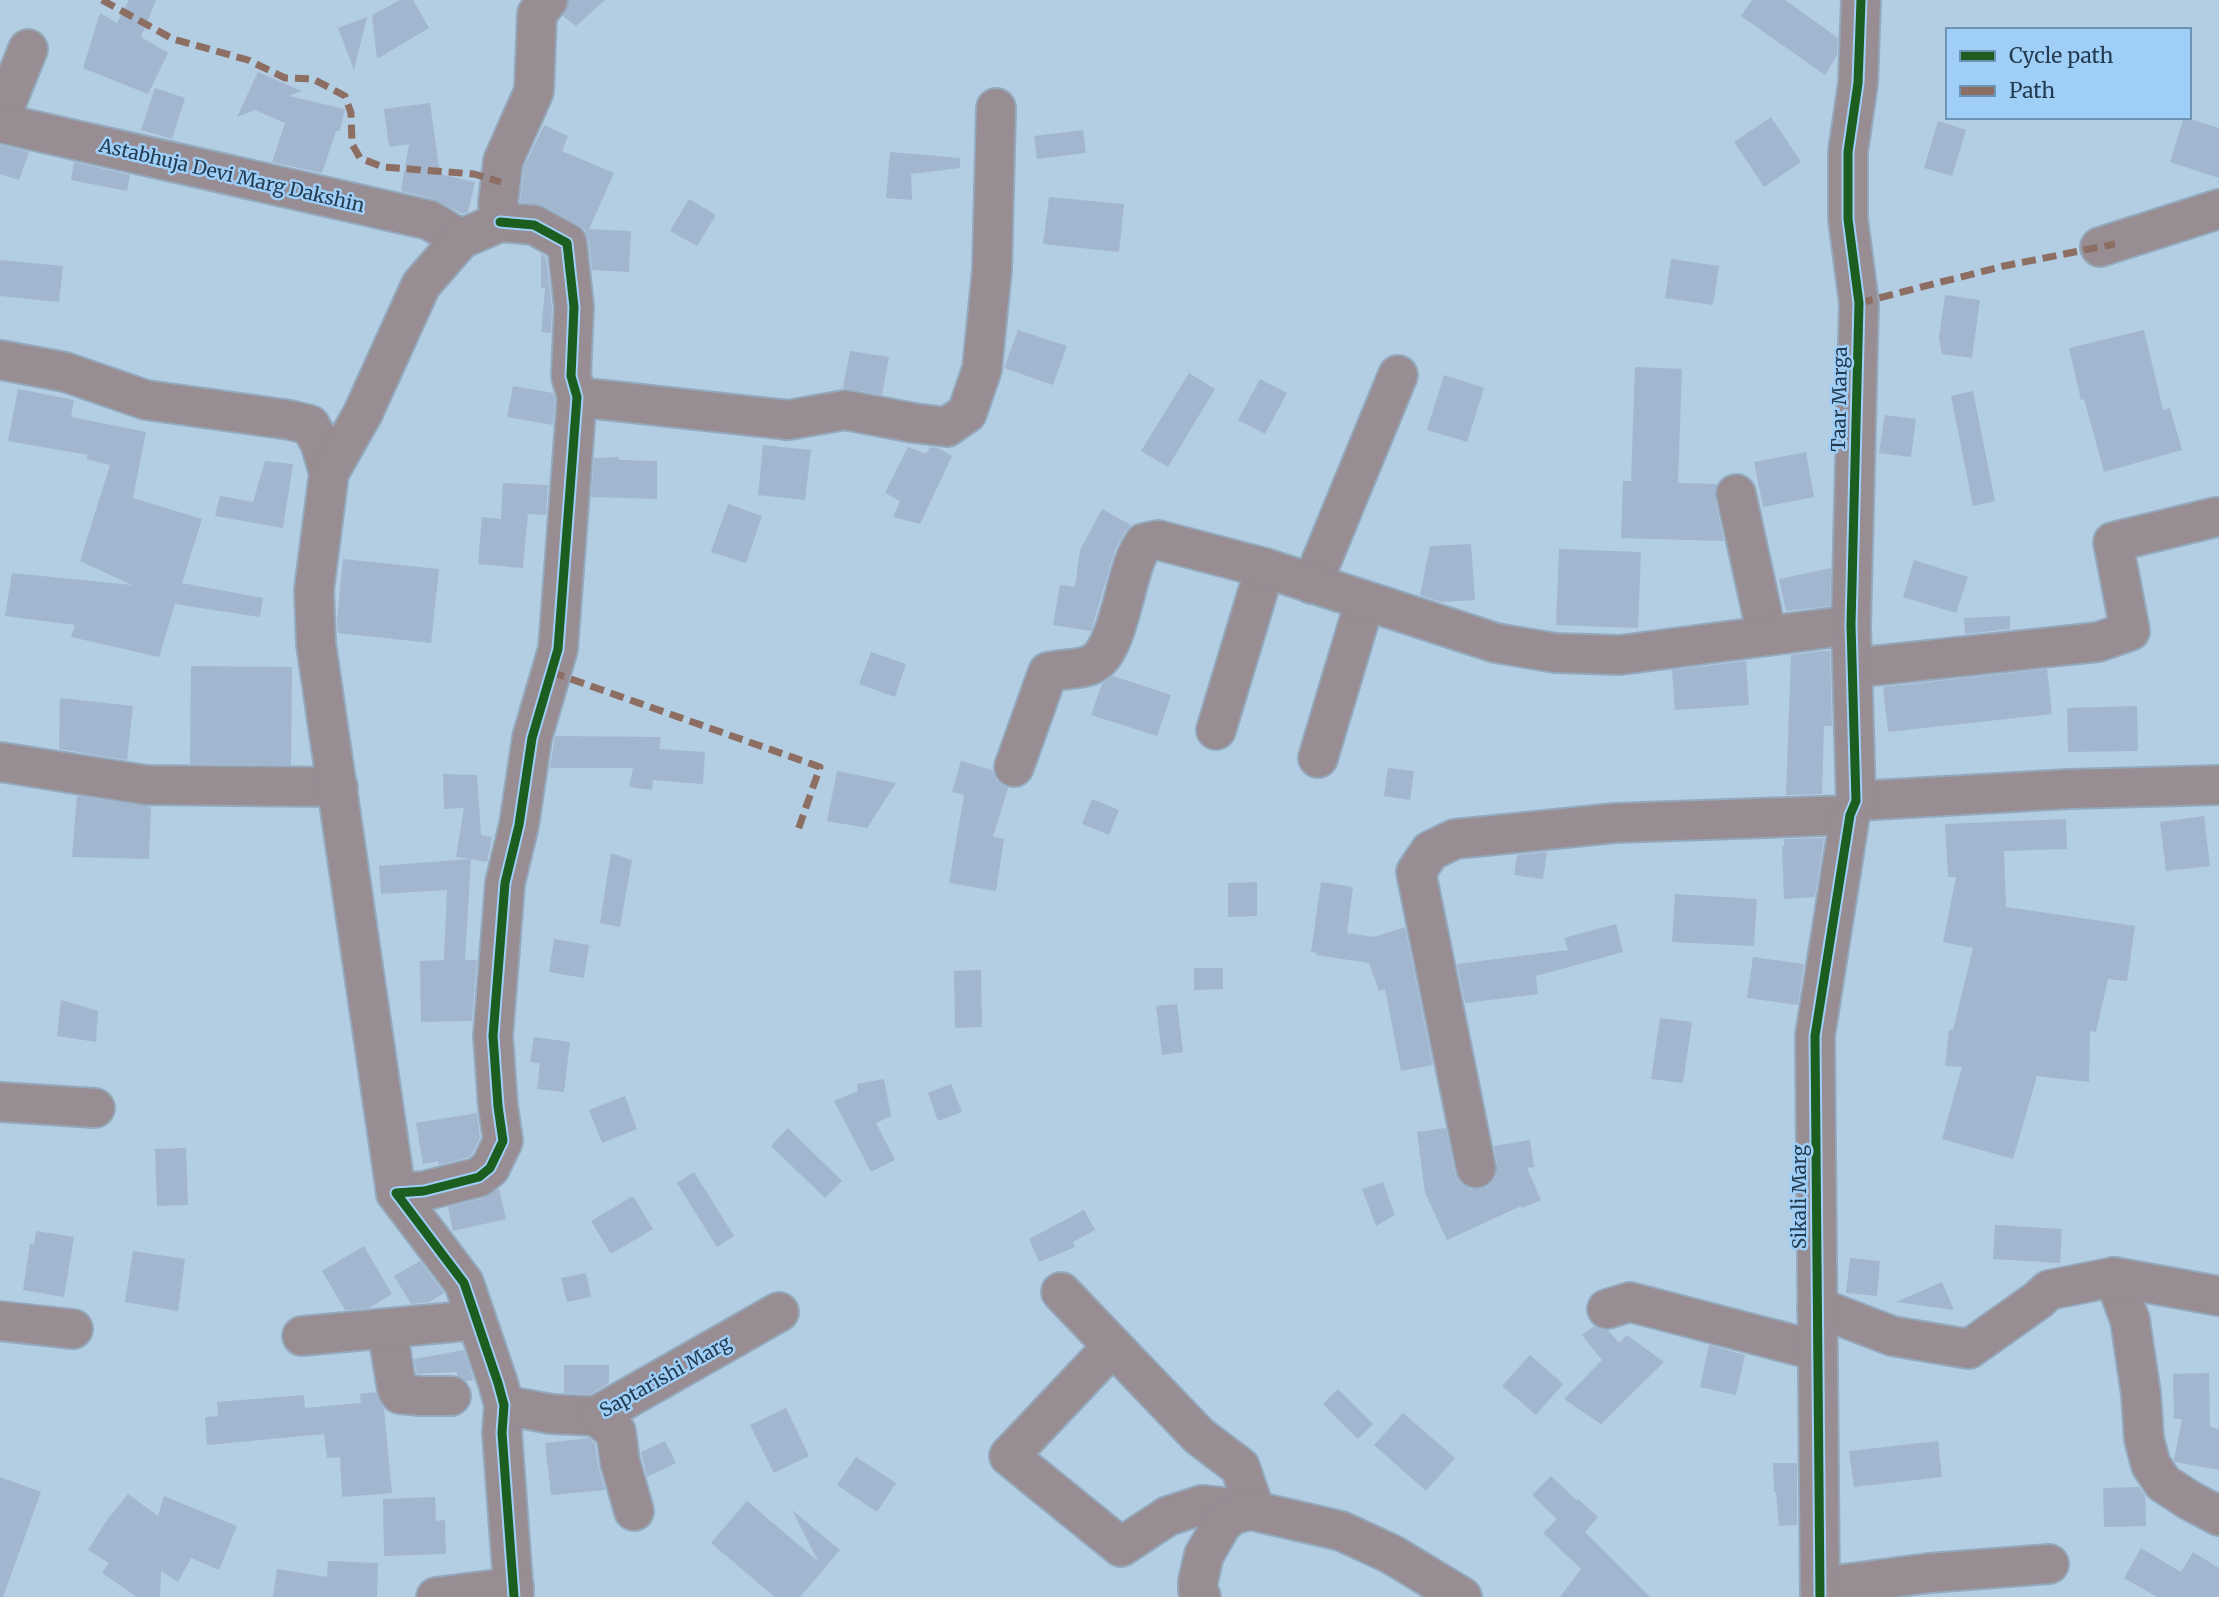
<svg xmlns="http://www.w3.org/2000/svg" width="2219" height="1597" font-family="Merriweather,serif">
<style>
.building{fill:#a3b6d0}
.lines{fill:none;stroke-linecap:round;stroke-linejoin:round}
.minor-casing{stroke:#94a9bc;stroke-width:42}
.minor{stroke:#978d93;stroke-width:38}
.quiet{stroke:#8d6e63;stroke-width:7;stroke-dasharray:14 7;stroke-linecap:butt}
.cycleway-casing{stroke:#9fcef7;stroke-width:13}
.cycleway{stroke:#1b5e20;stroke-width:9}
.labels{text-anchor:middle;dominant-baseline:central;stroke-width:5;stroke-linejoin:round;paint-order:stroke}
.street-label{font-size:19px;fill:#243c51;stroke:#9fcef7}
</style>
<rect width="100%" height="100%" fill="#b3cde3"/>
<g class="building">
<path d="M129 0H156L141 37 168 53 148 94 83 68 100 13 117 23Z"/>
<path d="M400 0H413L429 28 377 59 372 15Z"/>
<path d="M569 0H605L576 26 563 16Z"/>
<path d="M1752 0H1785L1838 38 1837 55 1825 75 1741 16Z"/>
<path d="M367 17 354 70 338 28Z"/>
<path d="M258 72 302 91 289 96 345 109 340 131H336L322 173 272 162 285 123 255 110 237 117Z"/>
<path d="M155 88 185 98 172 139 141 130Z"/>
<path d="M430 103 440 174 475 182 468 212 463 214 434 199 401 191 409 144 389 147 384 109Z"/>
<path d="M1771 117 1801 162 1764 187 1734 142Z"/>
<path d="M2184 117 2219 128V178L2170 162Z"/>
<path d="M1938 121 1966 130 1952 176 1924 168Z"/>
<path d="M544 125 568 136 562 151 614 173 589 229 631 231 629 272 592 270 589 241 585 230 577 224 544 206 520 202 524 167Z"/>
<path d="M1083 130 1086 153 1037 159 1034 136Z"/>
<path d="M0 145 29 152 19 180 0 174Z"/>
<path d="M890 152 960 158V168L911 174 912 200 886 198Z"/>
<path d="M74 162 130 175 127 191 71 180Z"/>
<path d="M1049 197 1124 204 1119 252 1043 244Z"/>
<path d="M689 199 716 215 697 246 670 231Z"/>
<path d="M541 254 546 257 552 308 551 333 541 332 545 288H541Z"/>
<path d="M1671 259 1719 266 1713 305 1665 298Z"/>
<path d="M0 260 63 266 59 302 0 296Z"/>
<path d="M1945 295 1980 300 1972 358 1942 354 1939 338Z"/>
<path d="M1018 330 1067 346 1053 385 1004 368Z"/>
<path d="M2144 330 2163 410 2170 408 2182 450 2104 472 2084 399 2081 400 2069 348Z"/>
<path d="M850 351 889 357 882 395 843 388Z"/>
<path d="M1635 367 1682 369 1678 483 1717 484 1715 499 1724 541 1621 538 1623 481H1631Z"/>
<path d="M1189 373 1215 389 1168 467 1141 451Z"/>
<path d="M1444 375 1484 388 1467 442 1427 430Z"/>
<path d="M1260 379 1287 393 1265 434 1238 420Z"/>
<path d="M513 386 553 393 555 399 553 425 507 417Z"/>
<path d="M18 389 74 400 71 417 146 432 133 498 202 519 182 583 263 598 260 617 175 604 159 657 71 637 75 625 5 616 12 573 132 585 80 561 110 465 86 459 88 455 8 441Z"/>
<path d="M1973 391 1995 501 1973 506 1951 396Z"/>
<path d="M1885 415 1916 419 1911 457 1879 453Z"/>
<path d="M763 445 811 450 805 500 758 495Z"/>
<path d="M908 447 926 454 930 447 938 448 952 456 920 524 893 517 900 501 885 493Z"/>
<path d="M1806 452 1814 497 1763 507 1754 462Z"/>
<path d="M619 457V460L657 461V499L591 497 594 458Z"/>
<path d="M265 461 293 464 283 528 215 516 220 496 253 502Z"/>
<path d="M503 483 548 485 546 515 528 514 523 568 478 564 482 517 501 519Z"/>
<path d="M728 504 762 516 746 563 711 552Z"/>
<path d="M1102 509 1131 525 1125 532 1115 550 1091 631 1053 625 1060 585 1075 587 1080 550Z"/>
<path d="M1471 544 1475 600 1441 602 1420 595 1430 546Z"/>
<path d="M1559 549 1641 552 1638 628 1556 625Z"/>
<path d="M343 559 439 569 431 643 338 633 337 619Z"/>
<path d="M1914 560 1968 577 1956 613 1903 597Z"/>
<path d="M1831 568 1830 606 1786 611 1779 579Z"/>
<path d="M2010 616V629L1965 634 1964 618Z"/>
<path d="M1823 651H1830L1832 726H1824L1822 794 1786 795 1791 655Z"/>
<path d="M871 652 906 664 895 697 859 684Z"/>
<path d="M1746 661 1749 705 1675 710 1672 670Z"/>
<path d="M191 666 292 667 291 765 190 764Z"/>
<path d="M2047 669 2052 714 1888 732 1883 687Z"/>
<path d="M1113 676 1171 695 1157 736 1091 715 1102 684Z"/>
<path d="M60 698 133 706 127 760 59 749Z"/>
<path d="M2137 706 2138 751 2068 752 2067 708Z"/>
<path d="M555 736 661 737 659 749 705 752 703 784 653 780 652 790 629 787 633 768H550Z"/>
<path d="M961 761 992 770 997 781 1008 788 993 837 1004 839 996 891 949 883 964 795 952 792Z"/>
<path d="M1388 768 1414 771 1410 800 1384 796Z"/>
<path d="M837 771 896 783 867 828 827 821Z"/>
<path d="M443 774 477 775 481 835 492 837 487 862 471 859 465 960H477L472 1021 421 1022 420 961 444 960 447 890 381 894 379 866 470 859 456 857 464 808 444 809Z"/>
<path d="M77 796 151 807 149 859 72 857Z"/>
<path d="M1092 799 1119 810 1109 835 1082 824Z"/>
<path d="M2204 816 2210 866 2166 871 2160 822Z"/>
<path d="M2066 819 2067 849 2004 851 2006 907 2135 926 2127 981 2108 979 2096 1032 2090 1031 2089 1082 2037 1076 2013 1159 1942 1139 1962 1067 1945 1066 1949 1030H1953L1973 948 1943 942 1956 877H1948L1945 824Z"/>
<path d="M1824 838 1815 897 1784 899 1782 846H1784V839Z"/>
<path d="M1547 852 1543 879 1514 875 1517 855Z"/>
<path d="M611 853 632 860 620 927 600 923Z"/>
<path d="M1257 882V916L1228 917V883Z"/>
<path d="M1321 882 1353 887 1347 933 1374 937 1405 927 1433 1065 1401 1071 1385 989 1379 991 1369 963 1316 955 1317 953 1311 952Z"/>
<path d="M1675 894 1757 899 1754 946 1672 942Z"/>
<path d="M1616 924 1623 952 1536 976 1538 994 1465 1003 1457 964 1568 950 1564 938Z"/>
<path d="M554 939 589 945 584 978 549 972Z"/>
<path d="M1753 957 1804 964 1798 1005 1747 998Z"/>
<path d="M1194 968H1223V989L1194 990Z"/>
<path d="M981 970 982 1027 955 1028 954 971Z"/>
<path d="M61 1000 98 1011 96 1042 57 1036Z"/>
<path d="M1177 1004 1183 1052 1162 1055 1156 1006Z"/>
<path d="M1660 1018 1692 1022 1683 1083 1651 1079Z"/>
<path d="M534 1037 570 1042 564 1092 537 1089 540 1063 530 1062Z"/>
<path d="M884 1079 891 1116 876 1123 895 1160 871 1172 834 1101 858 1091 857 1084Z"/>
<path d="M951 1084 962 1112 938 1121 928 1093Z"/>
<path d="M625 1096 637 1129 602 1143 589 1110Z"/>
<path d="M477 1113 480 1138 472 1154 469 1157 439 1165 438 1161 423 1164 416 1123Z"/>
<path d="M788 1128 842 1181 825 1198 771 1146Z"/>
<path d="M1446 1128 1455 1173 1460 1183 1470 1189H1480L1490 1185 1496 1176 1497 1164 1494 1146 1530 1140 1534 1167 1527 1168 1541 1200 1522 1208 1521 1206 1447 1240 1425 1193 1417 1132Z"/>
<path d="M186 1148 188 1205 157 1206 155 1149Z"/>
<path d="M694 1172 734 1236 717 1247 677 1183Z"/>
<path d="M1383 1182 1395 1215 1376 1226 1362 1189Z"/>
<path d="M499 1189 506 1219 453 1231 448 1207 484 1198Z"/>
<path d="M633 1196 653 1229 611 1254 591 1221Z"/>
<path d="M1084 1210 1095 1230 1073 1242 1075 1247 1039 1262 1029 1239Z"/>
<path d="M1995 1225 2062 1229 2060 1263 1993 1259Z"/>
<path d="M36 1231 74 1237 64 1297 23 1290 30 1244H34Z"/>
<path d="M364 1246 392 1294 369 1308 345 1310 322 1271Z"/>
<path d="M133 1251 185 1259 178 1311 125 1302Z"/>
<path d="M1850 1258 1880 1261 1877 1296 1846 1293Z"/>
<path d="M420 1261 444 1293 429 1302 411 1304 394 1276Z"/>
<path d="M586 1273 591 1297 567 1302 561 1278Z"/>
<path d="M1942 1282 1954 1310 1896 1302Z"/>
<path d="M1594 1326 1601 1330H1608L1619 1343 1627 1335 1664 1362 1601 1424 1564 1399 1602 1360 1582 1335Z"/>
<path d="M1709 1345 1745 1355 1736 1395 1700 1387Z"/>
<path d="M464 1350 474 1380 466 1381 457 1376V1372L417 1374 414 1359Z"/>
<path d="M1530 1355 1563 1384 1536 1415 1502 1386Z"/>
<path d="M564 1365H609V1383L591 1394 564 1393Z"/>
<path d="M2209 1373 2210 1427 2219 1429V1470L2175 1462 2174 1460 2182 1419H2174L2173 1374Z"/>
<path d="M1338 1389 1373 1424 1358 1439 1323 1404Z"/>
<path d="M375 1392 384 1409 392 1493 342 1497 340 1457 327 1458 324 1434 207 1445 205 1417 218 1416 217 1402 304 1395 305 1408 361 1403 360 1394Z"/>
<path d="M786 1408 809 1456 774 1473 750 1425Z"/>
<path d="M1403 1413 1455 1458 1426 1491 1374 1445Z"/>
<path d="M589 1438 595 1444 598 1465 605 1490 551 1495 545 1443Z"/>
<path d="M665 1441 676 1463 647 1477 641 1452Z"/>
<path d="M1938 1441 1942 1477 1854 1487 1849 1451Z"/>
<path d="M856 1457 896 1483 877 1512 837 1485Z"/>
<path d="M1773 1463H1797V1525L1779 1526 1776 1492H1774Z"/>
<path d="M1551 1476 1577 1501 1578 1499 1598 1517 1585 1532 1650 1597H1560L1581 1569 1543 1533 1557 1519 1532 1495Z"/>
<path d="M0 1477 41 1492 3 1597H0Z"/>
<path d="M2139 1487 2145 1495 2146 1526 2104 1527 2103 1488Z"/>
<path d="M128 1494 158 1516 164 1496 237 1526 219 1570 191 1558 178 1582 161 1571 160 1597H137L102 1573 109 1563 88 1550 107 1520Z"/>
<path d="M435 1497 436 1521 445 1520 446 1554 384 1556 383 1499Z"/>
<path d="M747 1501 818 1561 792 1510 840 1550 800 1597H775L711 1543Z"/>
<path d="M2141 1548 2181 1572 2193 1552 2219 1568V1597H2157L2124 1578Z"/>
<path d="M328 1561 378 1563 377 1597H273L277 1569 327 1577Z"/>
</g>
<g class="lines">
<g class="minor-casing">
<g id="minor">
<path d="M0 119 28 49"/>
<path d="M0 123 429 220 461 239"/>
<path d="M500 222 534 225 567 243 574 307 571 376 577 397 558 649 532 738 519 825 505 883 493 1036 498 1106 503 1141 490 1168 479 1177 424 1191 396 1193 464 1283 498 1383 504 1405 502 1433 514 1597"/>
<path d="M2100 247 2219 209"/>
<path d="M0 360 65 372 146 400 290 420 310 425 320 443 329 473"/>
<path d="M577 397 788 420 845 410 914 423 947 427 967 413 982 369 992 270 996 108"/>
<path d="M1736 494 1767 636"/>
<path d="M1312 584 1398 375"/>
<path d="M1853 668 2098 642 2130 631 2113 542 2216 517"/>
<path d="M1216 730 1265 568"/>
<path d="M1318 758 1365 601"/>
<path d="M0 762 146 785 338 787"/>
<path d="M1014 767 1048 672C1063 668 1085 671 1097 661 1118 644 1125 583 1136 558 1138 553 1141 548 1144 543L1158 540 1265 568 1496 643 1556 653 1620 655 1851 625"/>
<path d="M1856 801 2069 789 2219 785"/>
<path d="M0 1102 95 1108"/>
<path d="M1476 1168 1416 872 1430 851 1455 839 1615 823 1850 815"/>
<path d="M396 1193 316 644 314 590 329 473 363 413 421 285 461 239 500 222 498 203 503 161 534 91 537 14 548 0"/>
<path d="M2114 1277 2130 1320 2141 1394 2144 1439 2151 1465 2163 1483 2189 1500 2219 1516"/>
<path d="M1061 1292 1199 1436 1240 1467 1251 1499 1250 1510 1202 1505 1168 1516 1121 1547 1009 1456 1113 1346"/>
<path d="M1817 1307 1892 1336 1969 1349 2038 1300 2049 1290 2114 1277 2219 1296"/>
<path d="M1607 1309 1630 1302 1818 1351"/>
<path d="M0 1321 73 1329"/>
<path d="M387 1329 397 1389 400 1394 421 1396H451"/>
<path d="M302 1336 476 1320"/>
<path d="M504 1405 551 1414 596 1416 779 1312"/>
<path d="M596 1416 616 1432 620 1462 634 1511"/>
<path d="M1820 1587 1929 1573 2049 1564"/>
<path d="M436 1597 514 1587"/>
<path d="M1201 1597 1198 1591V1581L1204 1555 1222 1524 1232 1515 1250 1510 1341 1531 1391 1554 1462 1597"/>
<path d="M1820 1597 1815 1036 1850 815 1856 801 1851 625 1859 303 1848 219V152L1858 83 1861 0"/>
</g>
</g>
<use href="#minor" class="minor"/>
<g class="quiet">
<path d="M102 0 173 39 248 60 285 78 313 79 345 96 351 113 352 144 360 158 383 167 474 174 501 182"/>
<path d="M1859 303 2004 266 2115 244"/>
<path d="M551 672 820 767 798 830"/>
</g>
<g class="cycleway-casing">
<g id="cycleway">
<path d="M500 222 534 225 567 243 574 307 571 376 577 397 558 649 532 738 519 825 505 883 493 1036 498 1106 503 1141 490 1168 479 1177 424 1191 396 1193 464 1283 498 1383 504 1405 502 1433 514 1597"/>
<path d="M1820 1597 1815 1036 1850 815 1856 801 1851 625 1859 303 1848 219V152L1858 83 1861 0"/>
</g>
</g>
<use href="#cycleway" class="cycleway"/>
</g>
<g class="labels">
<g class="street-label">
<text transform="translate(232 175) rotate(13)">Astabhuja Devi Marg Dakshin</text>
<text transform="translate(1839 399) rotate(-89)">Taar Marga</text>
<text transform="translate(1799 1197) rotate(-90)">Sikali Marg</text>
<text transform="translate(665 1376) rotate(-29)">Saptarishi Marg</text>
</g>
</g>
<rect x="1946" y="28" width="245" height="91" fill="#9fcef7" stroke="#6e94b5" stroke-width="2"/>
<rect x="1960" y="51" width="35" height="10" fill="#1b5e20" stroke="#6e94b5" stroke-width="2"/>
<text x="2009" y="63" font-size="21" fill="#243c51">Cycle path</text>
<rect x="1960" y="86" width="35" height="10" fill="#8d6e63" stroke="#6e94b5" stroke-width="2"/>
<text x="2009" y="98" font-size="21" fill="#243c51">Path</text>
</svg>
